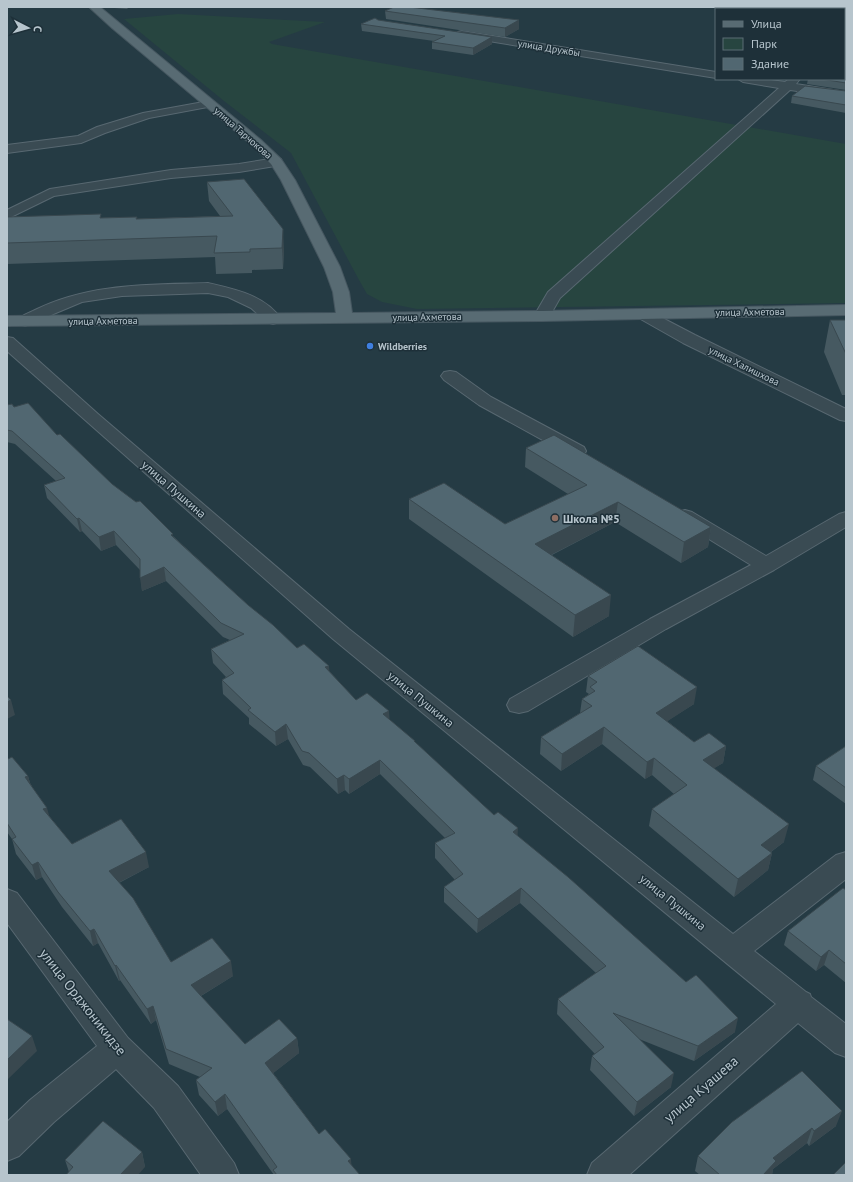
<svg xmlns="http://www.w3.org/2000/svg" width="853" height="1182" font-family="'PT Sans',sans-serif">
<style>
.green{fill:#274540}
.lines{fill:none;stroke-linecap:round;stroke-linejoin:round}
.minor-casing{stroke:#586871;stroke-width:2}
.major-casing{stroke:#465760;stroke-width:2}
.minor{fill:#3a4b53;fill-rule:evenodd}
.major{fill:#586b73;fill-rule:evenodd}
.wall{fill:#465961}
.shaded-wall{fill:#39484f}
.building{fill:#516771;stroke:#39484f}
.shop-dot{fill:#3f7fe0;stroke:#1e3039;stroke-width:1.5}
.education-dot{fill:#8d6e63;stroke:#1e3039;stroke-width:1.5}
.labels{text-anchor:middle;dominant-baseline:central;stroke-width:3;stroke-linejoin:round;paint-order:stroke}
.far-street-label{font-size:10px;fill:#b7c5cd;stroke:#1e3039}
.far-poi-label{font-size:10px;font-weight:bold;fill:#b7c5cd;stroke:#1e3039;text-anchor:start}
.street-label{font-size:12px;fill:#b7c5cd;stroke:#1e3039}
.poi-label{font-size:12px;font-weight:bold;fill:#b7c5cd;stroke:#1e3039;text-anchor:start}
.near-street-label{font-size:14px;fill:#b7c5cd;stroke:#1e3039}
</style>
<rect width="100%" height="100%" fill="#253b44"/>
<path class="green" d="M178 14 325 22 269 42 272 44 846 144V303L417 309 382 302 367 294 359 280 291 153 224 101 124 19Z"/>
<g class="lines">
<g class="minor-casing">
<g id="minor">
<path d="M846 30V38H844V31Z"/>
<path d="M462 31 716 72V78L458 36 457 34 458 32Z"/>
<path d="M738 79H764L785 82 789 79H800L796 84 846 92V98L790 90 560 298 548 319 542 321 536 319 534 316 548 292 779 88 743 82Z"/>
<path d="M209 101 213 102 215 104 213 106 149 118 105 133 81 143 7 153V145L78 136 97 127 143 113Z"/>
<path d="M276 158 281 159 282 162 281 165 239 172 171 178 54 196 7 219V210L50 189 171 170 239 164Z"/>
<path d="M208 283C234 289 265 295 281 319L279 322 273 324 267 322 251 308 228 297 208 293 122 296 82 302 25 326 19 324 17 321C21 315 29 313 35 310 89 283 149 285 208 283Z"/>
<path d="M643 309 649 311 695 335 846 409V421L840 420 683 343 637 317 635 314 637 311Z"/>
<path d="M7 337 13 338 98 414 349 629 733 934 836 855 846 852V879L754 951 806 992 810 994 811 997 846 1024V1057L835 1053 798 1023 629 1175H587L592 1163 776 1004 333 639 7 351Z"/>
<path d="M450 371 456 372 491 397 584 447 586 451 584 455 577 457 570 455 479 405 444 380 441 376 444 372Z"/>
<path d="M685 510 692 512 766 556 839 514 846 512V527L774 570 666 629 528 711 519 713 510 711 507 705 510 699 650 619 751 565 678 520 675 516 678 512Z"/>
<path d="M7 889 17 893 128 1038 178 1086 234 1163 239 1175H201L154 1108 116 1069 54 1122 19 1156 7 1161V1122L30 1100 97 1046 7 923Z"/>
</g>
</g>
<g class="major-casing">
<path id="major" d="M89 7H100L261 140 281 159 295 180 340 267 349 292 352 313 542 311 846 305V315L542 321 7 326V316L336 313 333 292 324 267 281 180 271 164 253 146 112 28Z"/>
</g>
<use href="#minor" class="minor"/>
<use href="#major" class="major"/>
</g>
<g class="wall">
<path d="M102 7H129L127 9Z"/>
<path d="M728 7H846L844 9H743Z"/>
<path d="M385 11 519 20V29L505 37 386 19Z"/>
<path d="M378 20 492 44 473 55 432 49V42L434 41 362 31 361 24Z"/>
<path d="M846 45V90L807 84 808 79H844Z"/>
<path d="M846 91V113L791 103 792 96Z"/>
<path d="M207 182 284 249 283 269 252 270V273L216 274 215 257 7 264V217L101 218 137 217V219L220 216 209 201Z"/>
<path d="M830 320H846V395H842L824 352Z"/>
<path d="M7 405 14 407 57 435 112 484 174 537 248 605 297 648 329 666V671L356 700 389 719 494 815 517 835 735 1032 694 1061 639 1039 671 1087 634 1116 590 1070 592 1056 595 1054 557 1014 558 999 596 973 520 903 477 933 444 902V887L455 880 435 858V843L445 838 380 774 349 794 345 790 338 794 310 767 303 765 288 739 276 746 249 724V718L223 694 222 680 226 677 213 663 211 649 230 640 223 637 166 581 142 591 140 570 116 545 101 551 82 531 80 532 47 498 44 485 56 481 15 444 7 442Z"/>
<path d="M526 448 711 527 708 547 681 563 615 522 552 555 609 616 573 637 409 519V499L505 524 568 494 525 467Z"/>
<path d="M588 676 694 704 667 721 694 742 726 746 723 763 714 768 784 842 771 852 772 853 768 870 734 897 649 826 652 809 674 794 652 775 645 779 602 744 561 771 540 754 541 737 580 713 582 699 589 694 586 692Z"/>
<path d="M846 746V804L813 780 816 766Z"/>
<path d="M7 758 28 776 30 783 49 816 72 844 149 867 119 883 171 962 233 976 201 996 245 1044 297 1038 299 1053 273 1073 319 1134 351 1165 360 1175H274L227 1109 218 1116 199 1095 196 1080 200 1077 169 1064 156 1020 151 1024 120 980 119 981 98 943 93 946 62 907 42 877 36 880 16 854 12 839 7 832Z"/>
<path d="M846 890V983L824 965 816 971 784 945 788 931Z"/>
<path d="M732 1122 836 1126 809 1146 807 1143 773 1169 772 1175H700L695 1171 698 1156Z"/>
<path d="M142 1152 145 1167 69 1172 65 1160Z"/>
</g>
<g class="shaded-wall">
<path d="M519 20V29L505 37V28Z"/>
<path d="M846 23V29L844 30V24Z"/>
<path d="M492 37V44L473 55V48Z"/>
<path d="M283 229 284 249 283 269 282 248Z"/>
<path d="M618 502 615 522 533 564 535 544Z"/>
<path d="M79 518 82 531 80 532 77 519Z"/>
<path d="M711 527 708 547 681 563 684 542Z"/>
<path d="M114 531 116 545 101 551 99 537Z"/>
<path d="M164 567 166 581 142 591 140 578Z"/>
<path d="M611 595 609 616 573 637 575 615Z"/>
<path d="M329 666 330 680 325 667Z"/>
<path d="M697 687 694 704 654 730 656 713Z"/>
<path d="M11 700 15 715 7 719V702Z"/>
<path d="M389 711 390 725 383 714Z"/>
<path d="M286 724 288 739 276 746 275 732Z"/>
<path d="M604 727 602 744 561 771 562 754Z"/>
<path d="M726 746 723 763 700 777 703 760Z"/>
<path d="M654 758 652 775 645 779 647 762Z"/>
<path d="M380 760V774L349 794V779Z"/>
<path d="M344 775 345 790 338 794 337 779Z"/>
<path d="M28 776 32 790 25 777Z"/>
<path d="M47 808 51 822 43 809Z"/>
<path d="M789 824 784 842 757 862 761 845Z"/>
<path d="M518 828 517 843 513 832Z"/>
<path d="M146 852 149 867 112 886 109 871Z"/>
<path d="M772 853 768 870 734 897 738 879Z"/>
<path d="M38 862 42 877 36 880 32 865Z"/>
<path d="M521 888 520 903 477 933 478 919Z"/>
<path d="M94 929 98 943 93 946 90 931Z"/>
<path d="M829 950 824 965 816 971 821 957Z"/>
<path d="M231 961 233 976 194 1000 191 985Z"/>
<path d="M116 965 120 980 119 981 115 966Z"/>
<path d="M153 1006 156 1020 151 1024 147 1009Z"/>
<path d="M738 1018 735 1032 694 1061 698 1046Z"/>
<path d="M32 1036 37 1051 7 1080V1060Z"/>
<path d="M297 1038 299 1053 267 1078 265 1063Z"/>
<path d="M674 1073 671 1087 634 1116 637 1102Z"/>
<path d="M225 1094 227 1109 218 1116 215 1102Z"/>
<path d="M842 1111 836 1126 809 1146 814 1131Z"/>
<path d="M812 1128 807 1143 773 1169 772 1175H763L773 1158Z"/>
<path d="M142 1152 145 1167 138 1175H120Z"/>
<path d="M351 1159 352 1173 348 1161Z"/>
</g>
<g class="building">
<path d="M394 7H409L519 20 505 28 385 11Z"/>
<path d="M779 7H846V23L844 24V9H794Z"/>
<path d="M375 18 378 20 492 37 473 48 432 42 445 36 361 24Z"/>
<path d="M846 45V83L821 79H844V46Z"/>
<path d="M805 86 846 91V105L792 96Z"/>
<path d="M244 179 283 229 282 248 250 249V252L214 253 217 236 7 243V217L101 214 100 218 137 217 136 219 233 216 207 182Z"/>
<path d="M830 320H846V354Z"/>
<path d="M28 403 57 435 60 434 112 484 136 502 140 501 173 534 171 535 248 605 273 625 297 648 304 644 329 666 325 667 356 700 367 693 389 711 383 714 415 741H414L494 815 498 812 518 828 513 832 568 877 686 982 696 975 738 1018 698 1046 613 1013 674 1073 637 1102 592 1056 604 1047 558 999 606 966 521 888 478 919 444 887 463 874 435 843 455 833 380 760 349 779 344 775 337 779 309 753 302 751 286 724 275 732 248 710 251 708 222 680 234 673 211 649 244 634 221 623 164 567 140 578V559L114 531 99 537 79 518 77 519 44 485 65 478 12 431 7 430V405L12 404 14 407Z"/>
<path d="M554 435 711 527 684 542 618 502 535 544 611 595 575 615 409 499 444 483 505 524 587 485 526 448Z"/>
<path d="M638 646 697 687 656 713 694 742 709 733 726 746 703 760 789 824 761 845 772 853 738 879 652 809 687 785 654 758 647 762 604 727 562 754 541 737 592 706 582 699 595 691 590 687 597 682 588 676Z"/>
<path d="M7 696 11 700 7 702Z"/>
<path d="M846 746V788L816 766Z"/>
<path d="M12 757 28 776 25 777 47 808 43 809 72 844 121 819 146 852 109 871 133 898 171 962 212 938 231 961 191 985 245 1044 279 1019 297 1038 265 1063 319 1134 325 1129 351 1159 348 1161 360 1175H277L273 1170 277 1167 225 1094 215 1102 196 1080 212 1068 166 1049 153 1006 147 1009 116 965 115 966 94 929 90 931 58 892 38 862 32 865 12 839 16 837 7 823V758L8 759Z"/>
<path d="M843 888 846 890V964L829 950 821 957 788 931Z"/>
<path d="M7 1019 32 1036 7 1060Z"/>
<path d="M802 1071 842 1111 814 1131 812 1128 773 1158 776 1161 763 1175H720L698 1156 732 1122Z"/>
<path d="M103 1121 142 1152 120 1175H66L73 1167 65 1160Z"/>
<path d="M846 1162V1175H835L834 1174Z"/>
</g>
<circle class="shop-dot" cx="370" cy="346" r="4"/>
<circle class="education-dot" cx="555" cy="518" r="4"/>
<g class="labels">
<g class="far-street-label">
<text transform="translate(549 48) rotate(9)">улица Дружбы</text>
<text transform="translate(243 133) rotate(41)">улица Тарчокова</text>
<text transform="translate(750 312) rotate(-1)">улица Ахметова</text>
<text transform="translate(427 317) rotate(-1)">улица Ахметова</text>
<text transform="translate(103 321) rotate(-1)">улица Ахметова</text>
<text transform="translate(744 366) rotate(26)">улица Халишхова</text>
</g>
<g class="far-poi-label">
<text x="378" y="346">Wildberries</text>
</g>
<g class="street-label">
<text transform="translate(174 489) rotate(41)">улица Пушкина</text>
<text transform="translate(421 699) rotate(39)">улица Пушкина</text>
<text transform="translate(673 902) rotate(39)">улица Пушкина</text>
</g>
<g class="poi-label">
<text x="563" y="518">Школа №5</text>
</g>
<g class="near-street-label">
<text transform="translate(83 1002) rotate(52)">улица Орджоникидзе</text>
<text transform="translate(701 1089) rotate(-41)">улица Куашева</text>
</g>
</g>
<rect width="853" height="1182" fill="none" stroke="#b7c5cd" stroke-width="16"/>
<rect x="715" y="8" width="130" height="72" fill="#1e3039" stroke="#5b6c74"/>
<rect x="723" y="21" width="20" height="6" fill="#586b73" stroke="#5b6c74"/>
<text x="751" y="28" font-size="12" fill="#b7c5cd">Улица</text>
<rect x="723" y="38" width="20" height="12" fill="#274540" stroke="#5b6c74"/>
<text x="751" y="48" font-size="12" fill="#b7c5cd">Парк</text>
<rect x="723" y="58" width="20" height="12" fill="#516771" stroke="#5b6c74"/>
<text x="751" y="68" font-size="12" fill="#b7c5cd">Здание</text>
<g transform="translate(28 28) rotate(96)" stroke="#1e3039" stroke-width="3" paint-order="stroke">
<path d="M0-3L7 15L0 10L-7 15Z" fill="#b7c5cd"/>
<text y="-6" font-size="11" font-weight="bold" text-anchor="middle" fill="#b7c5cd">С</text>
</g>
</svg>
